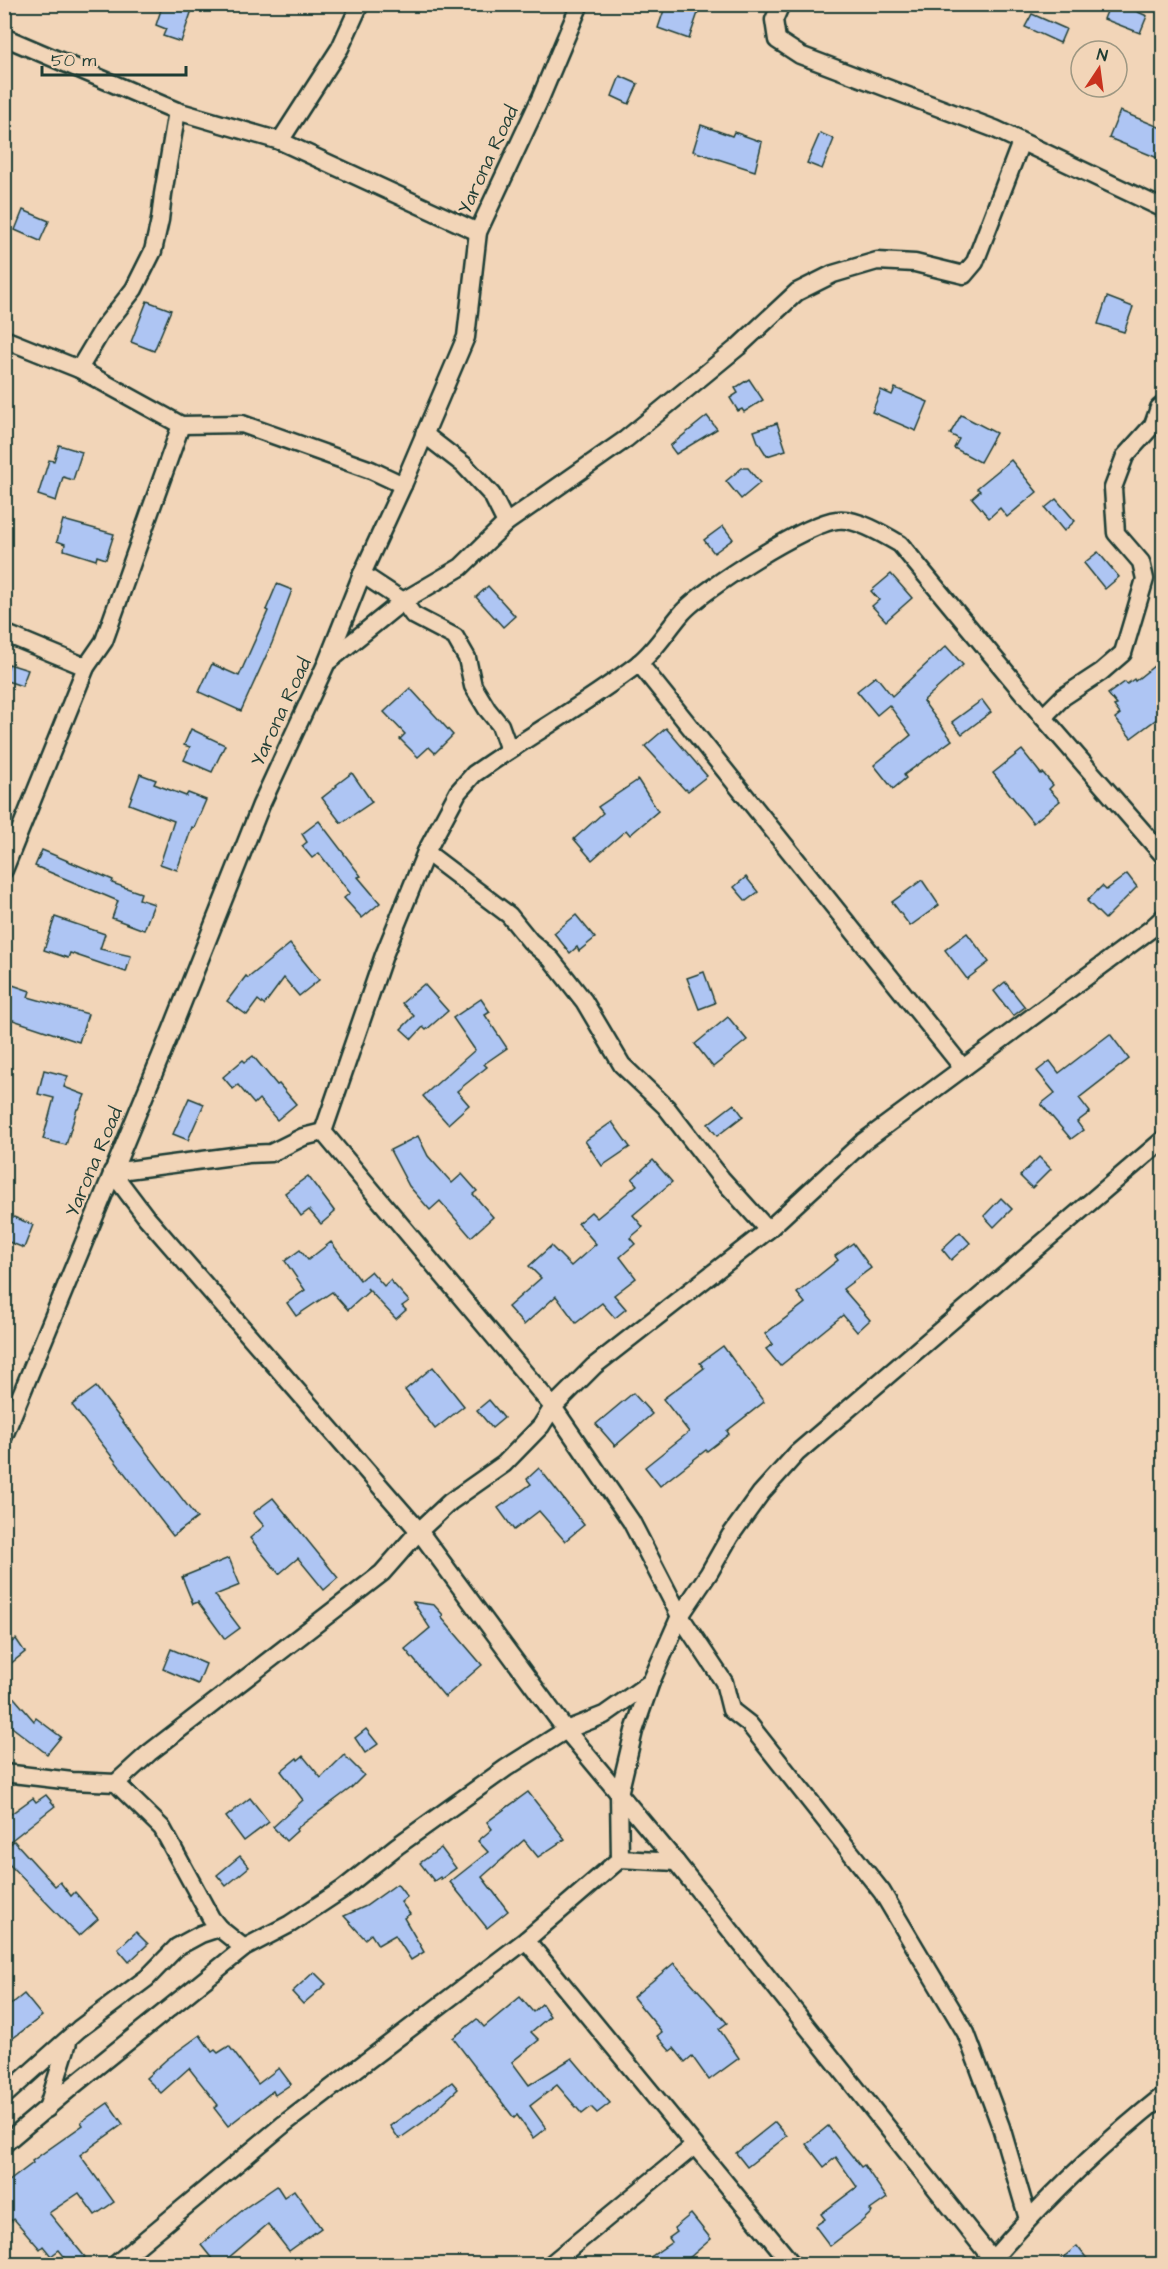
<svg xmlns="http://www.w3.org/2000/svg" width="1168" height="2269" font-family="'Architects Daughter',sans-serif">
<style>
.building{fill:#aec5f3;stroke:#1f3d34;stroke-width:1.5}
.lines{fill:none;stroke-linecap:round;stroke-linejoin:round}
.street-casing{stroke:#1f3d34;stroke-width:21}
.street{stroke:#f2d5b8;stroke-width:16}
.labels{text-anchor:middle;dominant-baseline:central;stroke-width:4.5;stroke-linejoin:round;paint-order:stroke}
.street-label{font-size:20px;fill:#1f3d34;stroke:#f2d5b8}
</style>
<rect width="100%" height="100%" fill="#f2d5b8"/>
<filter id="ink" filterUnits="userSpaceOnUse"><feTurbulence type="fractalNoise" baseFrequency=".0167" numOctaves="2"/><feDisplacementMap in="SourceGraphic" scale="12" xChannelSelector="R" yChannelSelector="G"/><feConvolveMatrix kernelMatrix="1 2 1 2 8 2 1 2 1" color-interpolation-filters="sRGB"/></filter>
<g filter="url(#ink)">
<g class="building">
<path d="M163 4H194L181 42 163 36 166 29 156 25Z"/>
<path d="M666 4H701L689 39 658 28Z"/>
<path d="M1110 4H1120L1147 16 1140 33 1104 19Z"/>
<path d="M1032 14 1066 29 1060 43 1025 27Z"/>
<path d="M620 76 638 84 629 104 612 96Z"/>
<path d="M1120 111 1164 129V150L1160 159 1109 138Z"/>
<path d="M701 125 732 136 734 132 762 142 755 171 693 151Z"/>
<path d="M820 133 834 139 822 169 807 163Z"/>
<path d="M23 210 49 221 40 241 15 230Z"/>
<path d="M1107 297 1133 307 1124 332 1098 324Z"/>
<path d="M147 301 171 310 154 351 131 342Z"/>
<path d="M749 379 763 400 744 412 742 409 738 411 730 398 738 393 735 388Z"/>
<path d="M895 388 928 402 916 431 872 412 881 390 892 395Z"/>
<path d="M961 415 996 433 980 462 954 448 959 439 950 434Z"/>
<path d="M707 416 717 429 676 454 670 446Z"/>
<path d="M777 423 786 450 767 456 758 442 754 431Z"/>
<path d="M59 445 82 452 73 480 63 477 56 501 38 495 49 460 54 461Z"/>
<path d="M1011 460 1037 492 1007 517 1000 508 989 518 972 498 980 491 977 488Z"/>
<path d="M742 468H748L760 483 741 499 726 481Z"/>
<path d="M1056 499 1075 521 1064 531 1045 508Z"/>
<path d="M63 520 114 534 106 559 97 556 96 560 64 550 65 544 57 541Z"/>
<path d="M723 526 733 539 714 553 704 540Z"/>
<path d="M1098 552 1119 577 1105 589 1084 563Z"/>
<path d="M891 574 912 598 886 621 872 606 879 600 871 591Z"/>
<path d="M277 584 292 590 272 643 241 711 199 692 212 664 239 676 268 611 266 610Z"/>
<path d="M488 586 515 616 503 627 476 597Z"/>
<path d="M946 646 963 665 923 701 952 740 904 775 906 778 893 789 874 765 911 735 889 705 877 715 857 691 876 676 892 696Z"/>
<path d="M1164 658V704L1157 709 1162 715 1131 738 1115 718 1120 714 1114 706 1117 705 1108 694 1125 682 1127 684 1134 679 1135 681Z"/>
<path d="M9 664 28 670 22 686 4 680Z"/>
<path d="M410 688 453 735 435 753 429 747 418 757 400 739 405 734 384 712Z"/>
<path d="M982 700 991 712 962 734 952 722Z"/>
<path d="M666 728 707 776 688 791 686 789 685 790 645 746Z"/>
<path d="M191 729 225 745 212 772 184 760 190 747 184 745Z"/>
<path d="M1022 750 1041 774 1043 773 1053 785 1049 789 1060 801 1033 823 993 773Z"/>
<path d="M352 773 372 802 341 823 322 798 337 786 336 785Z"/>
<path d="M140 774 156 780 154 784 186 796 188 793 206 800 194 828 192 827 177 870 160 864 174 821 129 804Z"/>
<path d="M638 780 658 811 630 835 626 830 592 860 574 839 603 813 598 807Z"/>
<path d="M319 821 361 876 358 877 380 903 362 918 344 898 350 893 319 853 312 858 302 846 307 842 302 834Z"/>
<path d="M42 850 113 880 112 883 141 893 139 899 154 904 144 930 112 918 118 901 35 866Z"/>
<path d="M1127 874 1137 887 1105 919 1087 901 1102 886 1106 890Z"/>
<path d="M746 877 758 892 746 901 734 887Z"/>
<path d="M922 880 939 905 910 926 892 902Z"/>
<path d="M576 915 595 938 579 951 577 947 570 953 554 933Z"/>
<path d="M55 917 105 934 100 949 131 956 126 972 70 953 68 958 44 950Z"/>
<path d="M967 933 989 962 967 979 945 950Z"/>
<path d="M290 944 319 980 299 996 284 978 264 1005 258 1000 247 1015 227 1001 246 976 248 978Z"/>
<path d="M704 972 715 1003 699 1009 687 978Z"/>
<path d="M4 982 30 991 28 997 88 1014 79 1042 4 1017Z"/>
<path d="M1005 982 1025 1007 1013 1016 994 991Z"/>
<path d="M424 984 448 1011 426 1030 423 1027 412 1039 401 1029 414 1016 402 1003Z"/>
<path d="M481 999 490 1012 485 1015 507 1048 484 1064 487 1067 457 1091 469 1105 448 1124 423 1096 475 1050 453 1018Z"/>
<path d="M728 1017 747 1040 713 1067 695 1044Z"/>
<path d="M1110 1034 1129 1059 1079 1098 1090 1112 1077 1122 1083 1130 1071 1139 1041 1104 1055 1093 1037 1071 1050 1061 1059 1073Z"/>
<path d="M253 1056 277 1085 279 1084 296 1104 277 1120 259 1099 254 1104 238 1085 233 1089 223 1077 243 1060 245 1062Z"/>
<path d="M44 1070 68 1076 64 1087 85 1095 79 1109H77L66 1145 43 1139 54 1098 38 1094Z"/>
<path d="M189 1098 204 1104 188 1140 173 1134Z"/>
<path d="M734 1104 743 1116 717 1136 708 1124Z"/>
<path d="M612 1122 630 1147 602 1166 585 1141Z"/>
<path d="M418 1136 428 1156 452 1183 462 1174 477 1191 473 1194 493 1217 471 1237 440 1201 430 1210 409 1186 390 1150Z"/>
<path d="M1039 1157 1051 1169 1032 1188 1020 1176Z"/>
<path d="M653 1160 672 1182 633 1215 643 1227 630 1238 635 1244 620 1257 636 1278 614 1295 626 1309 615 1318 602 1303 576 1323 556 1296 524 1325 508 1307 541 1278 529 1266 551 1246 571 1266 596 1244 578 1223 591 1212 597 1218 637 1185 632 1179Z"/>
<path d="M308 1176 335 1212 321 1224 309 1210 301 1216 285 1193Z"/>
<path d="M1001 1198 1012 1209 994 1227 984 1216Z"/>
<path d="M4 1213 33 1225 24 1248 4 1240Z"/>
<path d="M960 1232 970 1243 951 1260 942 1249Z"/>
<path d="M331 1242 360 1280 371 1271 384 1286 390 1280 409 1301 402 1306 406 1310 396 1319 367 1288 369 1291 348 1310 332 1292 296 1316 287 1303 305 1290 285 1261 300 1250 308 1260Z"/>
<path d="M853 1243 871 1268 843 1289 870 1320 857 1332 843 1315 780 1366 766 1349 773 1344 765 1334 805 1303 797 1293 838 1260 835 1256Z"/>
<path d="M723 1346 764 1402 727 1431 729 1434 707 1451 706 1450 660 1486 645 1467 689 1432 663 1399 704 1368 700 1363Z"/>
<path d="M433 1367 464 1406 435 1429 405 1390Z"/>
<path d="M96 1387 197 1518 173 1536 72 1405Z"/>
<path d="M633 1393 652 1414 615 1446 596 1424Z"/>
<path d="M489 1400 504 1418 492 1428 477 1410Z"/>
<path d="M539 1468 584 1525 565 1541 539 1511 514 1530 498 1508 531 1484 527 1479Z"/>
<path d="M273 1498 338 1578 324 1590 298 1558 279 1574 250 1538 264 1526 253 1513Z"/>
<path d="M229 1558 240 1585 215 1595 240 1628 225 1639 198 1602 193 1604 182 1577Z"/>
<path d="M413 1602 434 1605 443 1615 441 1617 482 1665 445 1697 405 1649 430 1628Z"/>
<path d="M16 1639 25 1652 4 1669V1648Z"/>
<path d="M171 1649 206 1664 198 1684 163 1669Z"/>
<path d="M4 1686 34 1721 36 1718 61 1737 47 1754 4 1721Z"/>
<path d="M366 1729 378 1744 365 1753 355 1738Z"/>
<path d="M344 1755 364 1775 351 1788 296 1829 297 1831 286 1841 273 1827 303 1800 281 1771 297 1758 298 1760 303 1756 321 1778Z"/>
<path d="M528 1792 565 1839 538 1857 524 1840 482 1877 508 1911 487 1928 450 1882 488 1852 478 1841 492 1829 487 1822Z"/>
<path d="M46 1795 55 1806 4 1846V1819L33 1798 36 1802Z"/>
<path d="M250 1798 269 1822 244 1841 226 1817Z"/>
<path d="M14 1841 55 1886 60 1882 71 1896 75 1892 98 1919 79 1936 4 1859V1849Z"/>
<path d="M441 1848 456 1868 441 1879 440 1877 434 1881 420 1863Z"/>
<path d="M240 1856 249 1867 226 1886 217 1875Z"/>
<path d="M397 1884 407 1897 401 1902 410 1914 404 1918 424 1952 411 1960 395 1935 378 1945 371 1934 365 1939 344 1916 366 1906Z"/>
<path d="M136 1932 148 1944 129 1962 118 1949Z"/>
<path d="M674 1963 727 2023 719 2029 739 2058 709 2080 692 2056 685 2062 674 2048 670 2051 657 2036 662 2032 633 1997Z"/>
<path d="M314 1972 326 1984 303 2004 292 1992Z"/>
<path d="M24 1994 42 2016 4 2045V2010Z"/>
<path d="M520 1997 533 2012 542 2004 550 2016 531 2032 539 2040 512 2062 529 2085 572 2058 610 2103 597 2113 591 2107 582 2114 557 2085 530 2106 546 2128 533 2138 517 2115 514 2118 453 2038 477 2019 484 2027Z"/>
<path d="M200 2035 212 2052 215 2050 218 2053 229 2046 258 2084 279 2068 291 2084 275 2095 273 2091 228 2126 214 2108 218 2105 189 2068 161 2093 146 2078 167 2059Z"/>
<path d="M452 2082 458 2089 423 2122 399 2139 390 2126Z"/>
<path d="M108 2103 123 2124 80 2155 114 2202 95 2215 79 2193 49 2213 85 2257 76 2265H71L59 2250 51 2256 43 2246 40 2249 14 2219 12 2221 4 2213V2185L33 2163 32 2161 83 2125 81 2122Z"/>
<path d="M775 2122 787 2136 747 2167 736 2153Z"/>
<path d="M828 2126 861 2167 864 2165 887 2198 870 2210 872 2212 860 2223 830 2246 815 2226 825 2219 821 2214 857 2187 836 2157 824 2167 806 2144Z"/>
<path d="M277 2186 284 2197 294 2190 321 2228 289 2251 268 2224 220 2265H217L201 2245 245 2208Z"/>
<path d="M691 2214 711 2239 681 2265H639L672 2242 669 2238 677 2232 674 2228Z"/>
<path d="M1077 2246 1092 2265H1054Z"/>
</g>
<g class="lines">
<g class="street-casing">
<g id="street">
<path d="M781 4 774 20 777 40 800 55 995 129 1164 209"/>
<path d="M4 37 177 111 280 141 478 232"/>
<path d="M280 141 340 48 360 4"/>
<path d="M4 339 79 369 181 425 242 424 371 470 403 485"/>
<path d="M79 369 104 327 134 289 153 251 160 220 163 194 177 111"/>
<path d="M424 434 464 465 492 495 506 523"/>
<path d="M362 574 403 601 413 615 455 637 467 658 473 686 487 709 500 725 509 750"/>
<path d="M4 633 86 667"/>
<path d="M330 660 403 601 461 567 506 523 626 439 738 347 797 292 833 274 877 261 915 263 964 275 975 262 1021 142"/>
<path d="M639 663 963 1068"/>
<path d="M1043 717 1063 697 1101 672 1123 653 1145 579 1141 562 1116 533 1113 488 1125 456 1153 425 1159 408 1164 404"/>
<path d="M426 852 509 915 530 941 551 959 584 1001 622 1065 666 1107 721 1178 768 1230"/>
<path d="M4 870 86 667 104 641 181 425"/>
<path d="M323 1132 303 1137 271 1153 248 1154 112 1172 146 1217 419 1531 566 1730 676 1862 996 2264"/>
<path d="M323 1132 384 955 426 852 458 792 474 774 490 763C539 730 591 700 638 664 656 650 667 630 682 613 703 589 807 523 837 520 855 517 885 535 900 544L1043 717 1164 856"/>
<path d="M323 1132 553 1407 631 1521 680 1616 724 1682 731 1710 749 1724 882 1892 966 2033 1001 2127 1028 2219"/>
<path d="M4 1436 172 1029 261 805 327 662 362 574 403 485 466 337 478 232 540 99 580 4"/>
<path d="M4 1773 72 1781 116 1783 162 1828 211 1918 219 1928 244 1948"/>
<path d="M116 1783 149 1753 382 1573 419 1531 450 1502 504 1464 541 1426 553 1407 594 1366 768 1230 863 1142 1151 929 1164 917"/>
<path d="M620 1859 619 1794 634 1731 651 1682 680 1616 709 1573 730 1536 761 1493 797 1453 1164 1139"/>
<path d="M526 1940 792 2264"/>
<path d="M4 2096 79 2029 147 1978 177 1947 201 1934 219 1928"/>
<path d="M47 2109 68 2042"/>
<path d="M4 2144 74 2085 244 1948 290 1924 343 1889 397 1846 506 1768 566 1730 604 1715 651 1682"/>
<path d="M992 2260C1044 2200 1101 2145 1164 2095"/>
<path d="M116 2264 284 2124 526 1940 620 1859 676 1862"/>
<path d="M551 2264 694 2146"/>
</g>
</g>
<use href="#street" class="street"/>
</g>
</g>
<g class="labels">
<g class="street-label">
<text transform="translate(488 160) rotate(-65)">Yarona Road</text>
<text transform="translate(281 712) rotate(-65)">Yarona Road</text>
<text transform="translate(94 1162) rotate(-67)">Yarona Road</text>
</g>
</g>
<rect width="1168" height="2269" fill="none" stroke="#f2d5b8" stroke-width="24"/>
<rect x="12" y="12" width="1144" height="2245" fill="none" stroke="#1f3d34" stroke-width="2" filter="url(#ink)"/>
<g transform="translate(1099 69) rotate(13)"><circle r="28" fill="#f2d5b8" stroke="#9e9883" stroke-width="1.5"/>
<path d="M0-4.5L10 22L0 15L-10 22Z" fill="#c8321e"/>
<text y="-9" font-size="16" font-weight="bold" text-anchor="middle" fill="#1f3d34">N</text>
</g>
<path d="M42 66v9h144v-9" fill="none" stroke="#1f3d34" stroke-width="3"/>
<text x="51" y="66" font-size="18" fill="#1f3d34" stroke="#f2d5b8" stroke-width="4.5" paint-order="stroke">50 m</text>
</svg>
